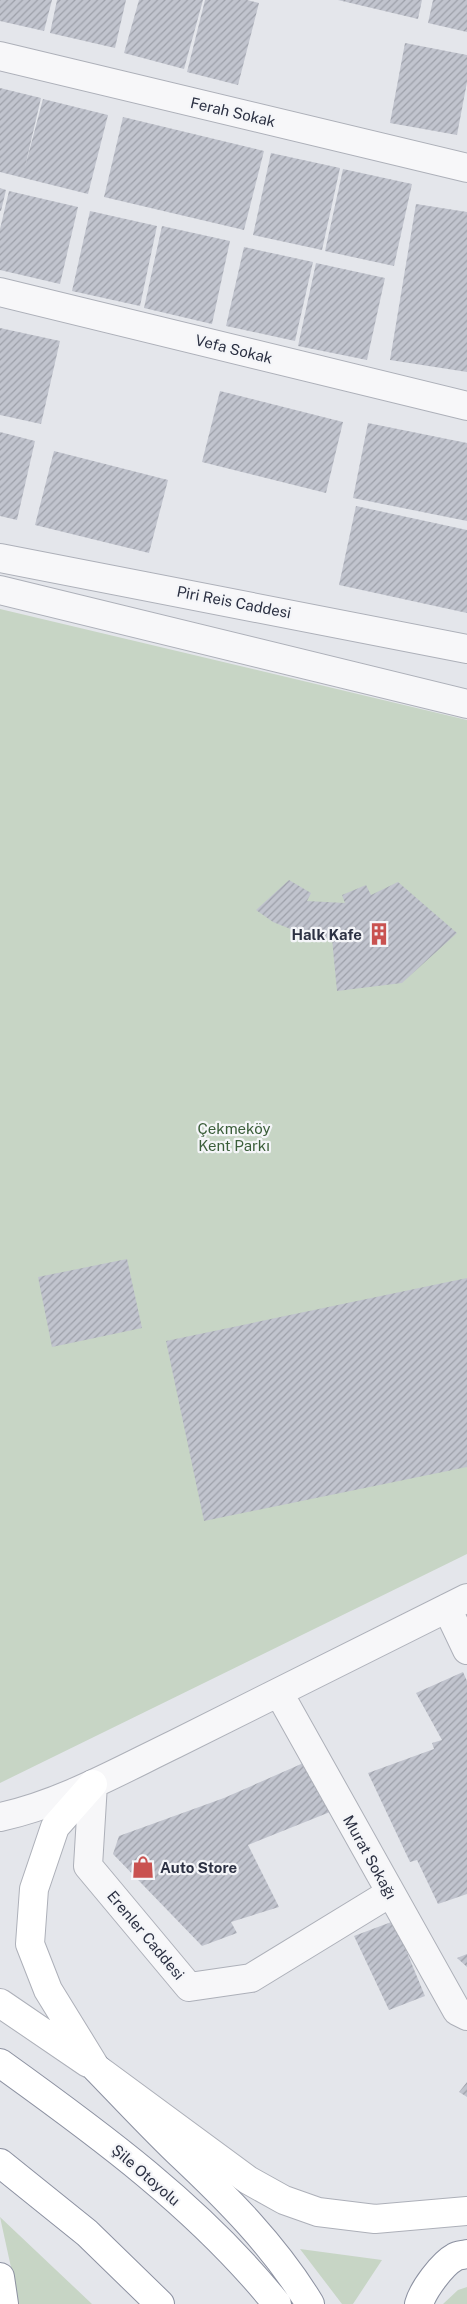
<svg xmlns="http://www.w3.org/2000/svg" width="467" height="2304" viewBox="0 0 467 2304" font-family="'Public Sans',sans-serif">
<defs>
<pattern id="building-hatch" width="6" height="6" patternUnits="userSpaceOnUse" patternTransform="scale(1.25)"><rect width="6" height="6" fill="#c1c4ce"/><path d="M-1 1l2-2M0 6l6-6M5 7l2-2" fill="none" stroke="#9da0a9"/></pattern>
</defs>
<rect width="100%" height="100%" fill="#e4e6eb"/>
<path fill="#c7d5c5" d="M 0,609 L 467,720 L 467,1554 L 0,1783 Z
M 0,2217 L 92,2304 L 19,2304 Z
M 300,2249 L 382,2260 L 353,2304 L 342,2304 Z
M 467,2287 L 467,2304 L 443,2304 L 458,2290 Z"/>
<path fill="url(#building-hatch)" d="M 0,0 L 52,0 L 44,31 L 0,21 Z
M 57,0 L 126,0 L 115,48 L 50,33 Z
M 139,0 L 203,0 L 184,69 L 124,53 Z
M 205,0 L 247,0 L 259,3 L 238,85 L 187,72 Z
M 338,0 L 422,0 L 418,19 Z
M 433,0 L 467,0 L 467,32 L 428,23 Z
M 405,43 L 467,55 L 467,82 L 457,135 L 390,123 Z
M 0,88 L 41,98 L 25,167 L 43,99 L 108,115 L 88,194 L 0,172 Z
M 123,117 L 264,151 L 244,230 L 104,197 Z
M 271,153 L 340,168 L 322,250 L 253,235 Z
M 343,169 L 412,184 L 394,266 L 325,251 Z
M 0,188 L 6,190 L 1,211 L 0,211 Z
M 9,191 L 78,207 L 60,284 L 0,270 L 0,229 Z
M 416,204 L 467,212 L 467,372 L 390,360 Z
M 90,211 L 157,226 L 140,306 L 72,291 Z
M 162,226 L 230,241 L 212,324 L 144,308 Z
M 244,247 L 313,262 L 295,341 L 226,326 Z
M 316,263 L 385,278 L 367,360 L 298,346 Z
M 0,328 L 60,341 L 41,424 L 0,415 Z
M 220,391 L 343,422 L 326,493 L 202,462 Z
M 368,423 L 467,443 L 467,521 L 353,498 Z
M 0,432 L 35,441 L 17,520 L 0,516 Z
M 54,451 L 168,480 L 149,553 L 35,525 Z
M 356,506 L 467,530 L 467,613 L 339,585 Z
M 289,880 L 311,893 L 307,901 L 345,903 L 342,895 L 366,885 L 371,895 L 398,882 L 457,933 L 402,983 L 337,991 L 332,939 L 308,936 L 273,922 L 256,910 Z
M 127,1259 L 142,1328 L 52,1347 L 38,1277 Z
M 467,1278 L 467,1467 L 204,1521 L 166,1341 Z
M 463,1672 L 467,1681 L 467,1894 L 438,1904 L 417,1860 L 410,1862 L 368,1773 L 434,1749 L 432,1743 L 442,1740 L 416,1693 Z
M 308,1761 L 330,1812 L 248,1845 L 279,1907 L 231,1922 L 237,1933 L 202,1946 L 113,1854 L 119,1836 L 224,1798 Z
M 394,1921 L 425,1996 L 389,2010 L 354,1936 Z
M 467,1954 L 467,1967 L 457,1958 Z
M 467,2082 L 467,2097 L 459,2092 Z"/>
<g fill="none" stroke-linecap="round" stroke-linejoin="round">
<defs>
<path id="street" d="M 0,56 L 467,168
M 0,292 L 467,406
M 0,558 L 467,649
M 0,590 L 467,704
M 447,1608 L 467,1650
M 279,1693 L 457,2011 L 467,2016
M 93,1784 L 88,1866 L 189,1987 L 251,1978 L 390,1893
M 0,1817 C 61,1804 119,1771 175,1744 C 273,1696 370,1646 467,1598"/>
<path id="secondary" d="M 93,1784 L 55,1827 L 34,1889 L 30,1944 L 48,1990 L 96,2068 L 248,2180 L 284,2200 L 318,2212 L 375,2219 L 467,2211
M 0,2003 L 88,2063"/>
<path id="highway" d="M 0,2063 C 99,2134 200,2208 277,2304
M 96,2068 C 123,2096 150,2125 178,2152 C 227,2198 275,2246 310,2304
M 0,2163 L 87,2233 L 160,2304
M 0,2277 L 4,2304
M 419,2304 C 423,2290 442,2264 455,2257 C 458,2255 464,2255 467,2254"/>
</defs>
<use href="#street" stroke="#adb0b9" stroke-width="30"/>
<use href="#secondary" stroke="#adb0b9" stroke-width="30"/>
<use href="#highway" stroke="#8c91a1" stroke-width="30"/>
<use href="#street" stroke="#f7f7f9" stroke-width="28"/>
<use href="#secondary" stroke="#fff" stroke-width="28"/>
<use href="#highway" stroke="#fff" stroke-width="28"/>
</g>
<defs>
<symbol id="building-bare" viewBox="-9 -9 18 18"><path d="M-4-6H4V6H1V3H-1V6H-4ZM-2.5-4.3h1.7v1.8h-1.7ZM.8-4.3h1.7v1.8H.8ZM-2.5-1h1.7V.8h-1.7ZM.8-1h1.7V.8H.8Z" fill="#c95250" stroke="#f4f5f8" stroke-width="2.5" paint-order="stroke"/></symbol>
<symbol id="shop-bare" viewBox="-9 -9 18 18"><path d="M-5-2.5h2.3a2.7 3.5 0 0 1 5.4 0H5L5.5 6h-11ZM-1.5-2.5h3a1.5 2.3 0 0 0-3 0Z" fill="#c95250" stroke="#f4f5f8" stroke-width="2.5" paint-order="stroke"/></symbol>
</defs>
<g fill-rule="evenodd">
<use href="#building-bare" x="363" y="918" width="32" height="32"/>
<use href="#shop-bare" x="127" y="1851" width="32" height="32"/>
</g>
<g text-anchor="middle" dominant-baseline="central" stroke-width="4.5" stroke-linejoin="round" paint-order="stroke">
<g font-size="15" fill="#2c3143" stroke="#f4f5f8">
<text transform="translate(233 112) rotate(13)">Ferah Sokak</text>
<text transform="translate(234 349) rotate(14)">Vefa Sokak</text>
<text transform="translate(234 602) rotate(11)">Piri Reis Caddesi</text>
<text transform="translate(370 1857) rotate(61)">Murat Sokağı</text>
<text transform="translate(146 1935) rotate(50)">Erenler Caddesi</text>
<text transform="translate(146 2175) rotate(41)">Şile Otoyolu</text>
</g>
<g font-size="15" font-weight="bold" fill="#2c3143" stroke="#f4f5f8" text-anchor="end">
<text x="362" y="934">Halk Kafe</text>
<text x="160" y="1867" text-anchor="start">Auto Store</text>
</g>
<g font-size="15" fill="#3b5e3a" stroke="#f4f5f8">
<text x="234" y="1128">Çekmeköy<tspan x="234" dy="17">Kent Parkı</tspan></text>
</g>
</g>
</svg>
